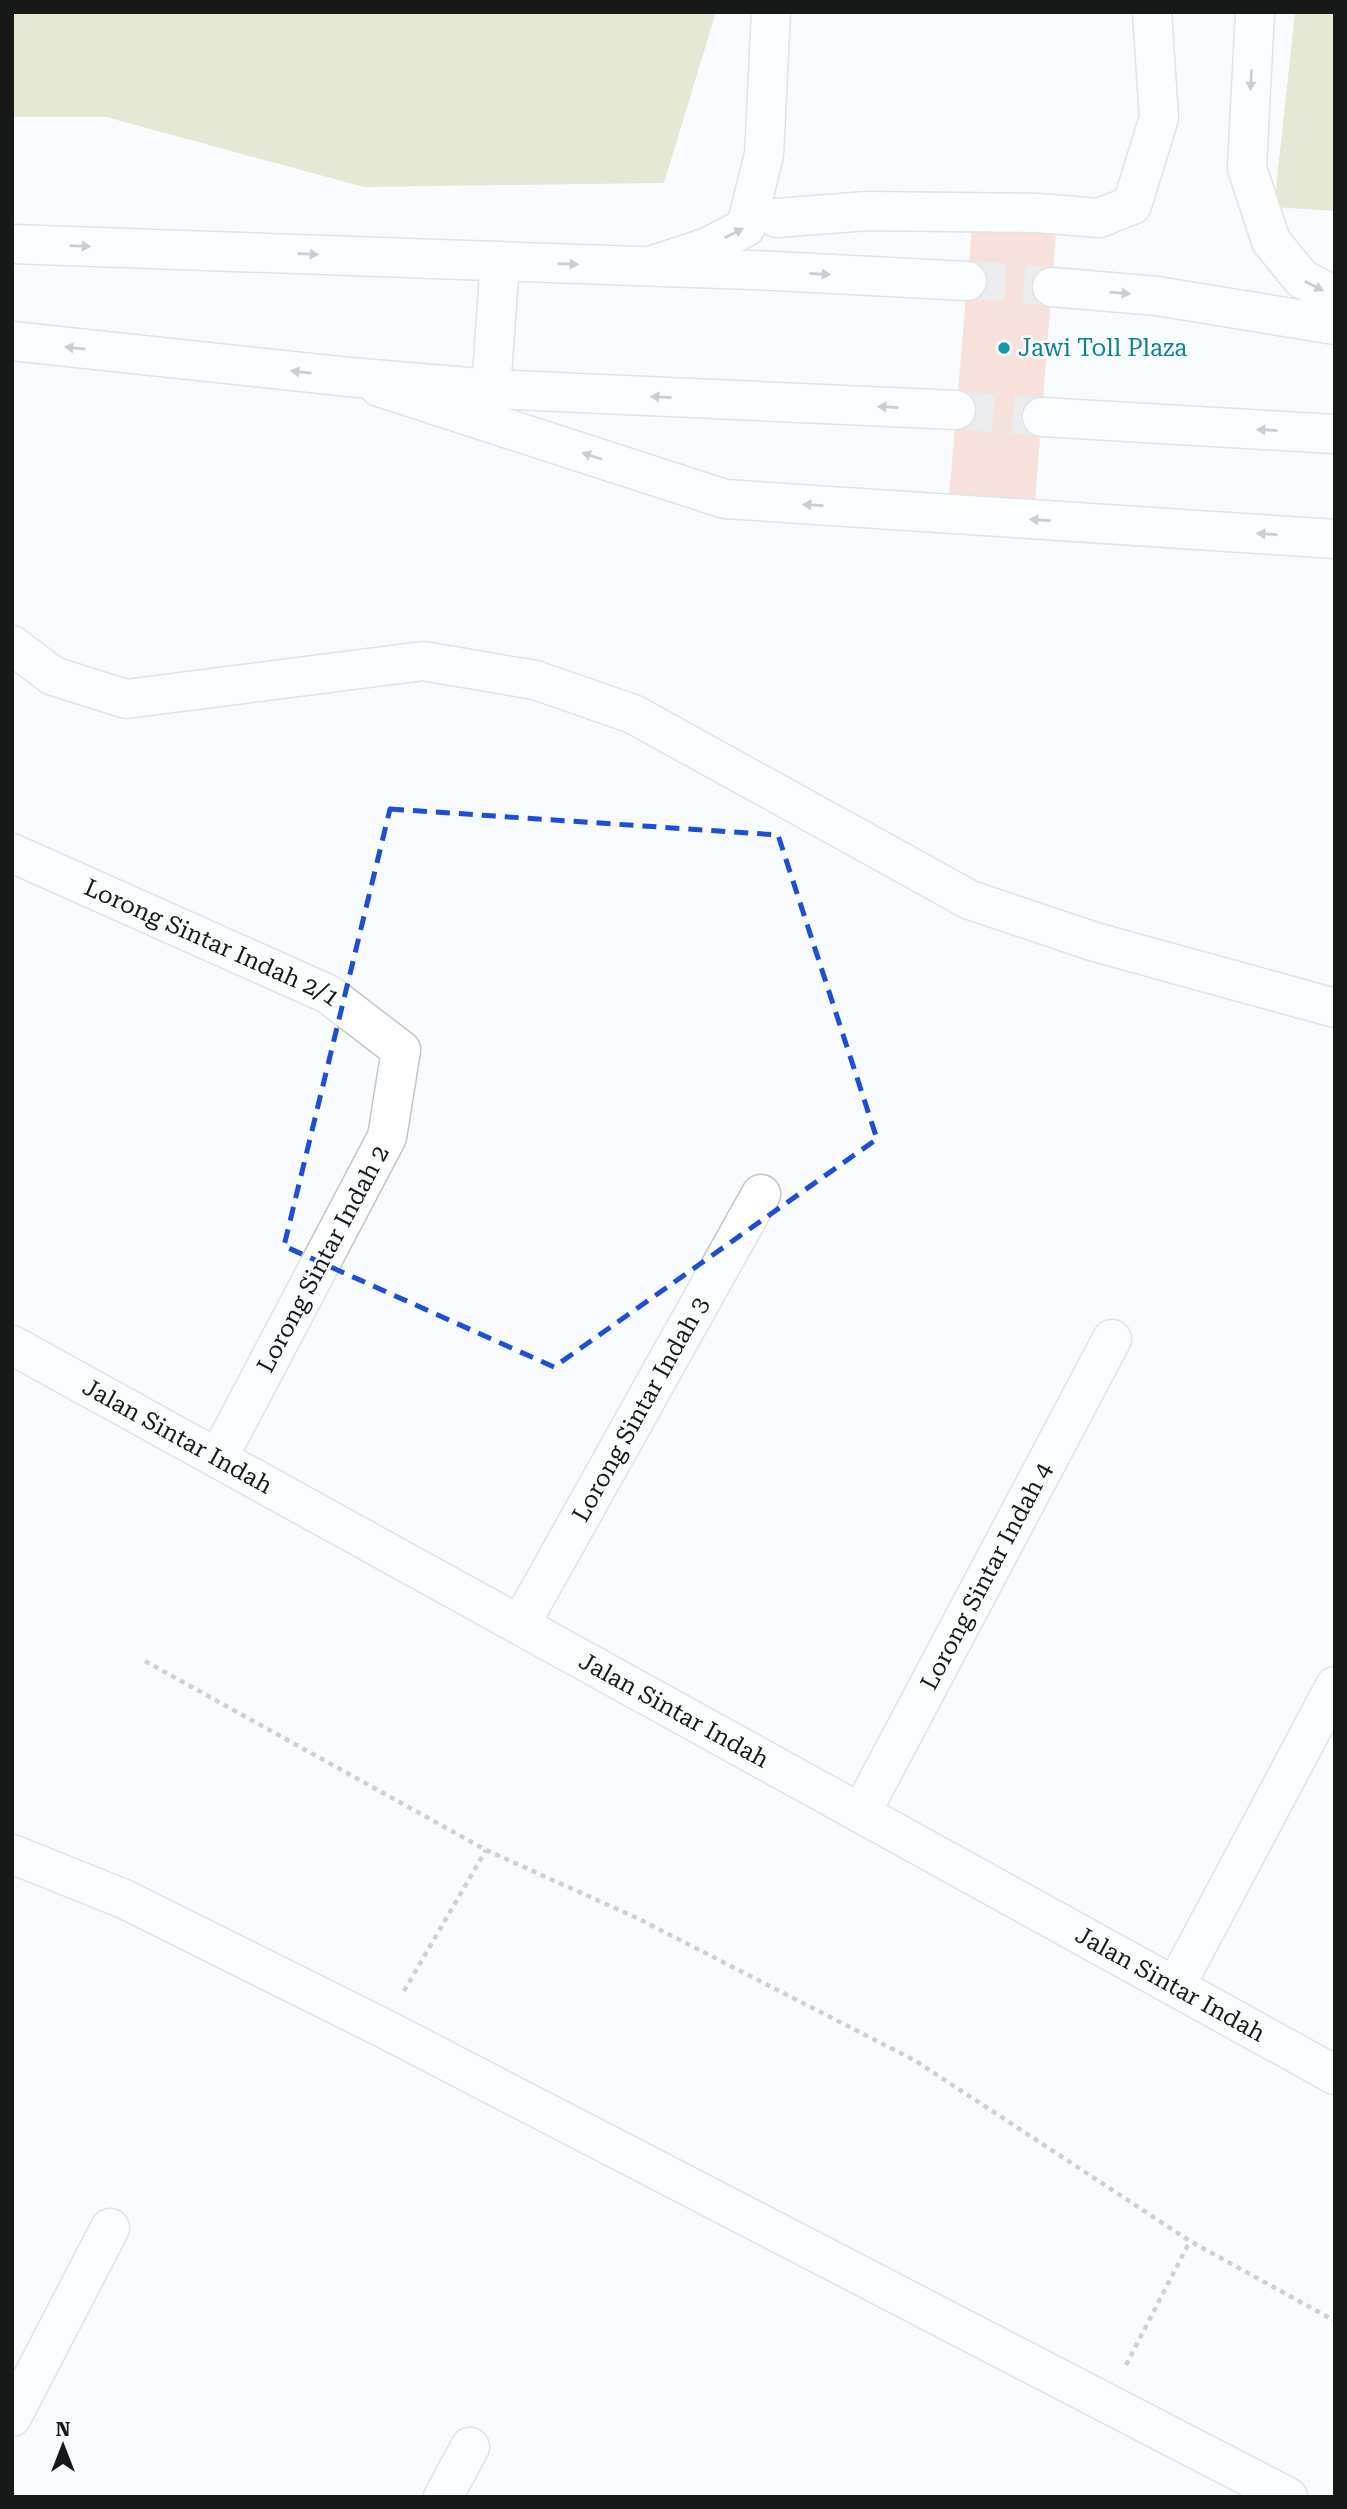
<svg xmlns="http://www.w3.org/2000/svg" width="1347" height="2509" viewBox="0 0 1347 2509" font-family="'Roboto Serif',serif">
<rect width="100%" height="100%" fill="#f9fcfe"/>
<path fill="#ccd0a2" d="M 12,12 L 716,12 L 664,183 L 364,187 L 106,117 L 12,117 Z
M 1295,12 L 1335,12 L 1335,211 L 1274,207 Z"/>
<path fill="#f4c2b4" d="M 972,226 L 1056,233 L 1034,515 L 948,509 Z"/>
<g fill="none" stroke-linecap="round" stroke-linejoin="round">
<path stroke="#d7dadc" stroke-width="38" stroke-dasharray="38 19" stroke-linecap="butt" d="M 967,281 L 1007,282 L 1052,287
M 956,410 L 1042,417"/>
<defs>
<g id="minor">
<path d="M 1255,12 L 1247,168 L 1271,241 L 1302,279 L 1335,296"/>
<path d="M 777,218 L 867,211 L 1039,213 L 1099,218 L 1132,205 L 1159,118 L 1152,12"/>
<path d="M 650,266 L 708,247 L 746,227 L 764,155 L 771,12"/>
<path d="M 379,387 L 725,499 L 1335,539"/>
<path d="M 491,389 L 500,261"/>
<path d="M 12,645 L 53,676 L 126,699 L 423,661 L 535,680 L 633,714 L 970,900 L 1095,942 L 1335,1008"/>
<path id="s1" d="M 12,853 L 328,994 L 401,1050 L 387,1137 L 218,1458"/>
<path id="s2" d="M 12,1345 L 1335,2075"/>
<path id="s3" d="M 520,1625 L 761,1194"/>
<path id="s4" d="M 861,1813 L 1112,1339"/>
<path d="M 12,1854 L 124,1899 L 383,2028 L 1288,2497"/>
<path d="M 1175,1987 L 1335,1686"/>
<path d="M 12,2417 L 110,2228"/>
<path d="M 443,2497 L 470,2447"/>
</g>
<path id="highway" d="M 12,244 L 775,271 L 967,281
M 1052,287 L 1157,296 L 1335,325
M 12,341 L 349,377 L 491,389 L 956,410
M 1042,417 L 1335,434"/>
</defs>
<use href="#minor" stroke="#c3c5c7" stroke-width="41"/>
<use href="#highway" stroke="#c3c5c7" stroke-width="41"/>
<path stroke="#999b9c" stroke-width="4.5" stroke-dasharray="5 5" stroke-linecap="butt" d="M 145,1661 L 486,1850 L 637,1918 L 916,2061 L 1190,2241 L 1335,2321
M 404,1991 L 486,1850
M 1126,2365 L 1190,2241"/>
<use href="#minor" stroke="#fff" stroke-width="38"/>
<use href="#highway" stroke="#fff" stroke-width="38"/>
</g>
<defs><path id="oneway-solid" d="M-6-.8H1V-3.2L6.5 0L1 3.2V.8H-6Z" transform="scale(1.75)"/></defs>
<g fill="#979797">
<use href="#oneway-solid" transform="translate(1251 80) rotate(93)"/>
<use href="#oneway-solid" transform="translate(734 233) rotate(-27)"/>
<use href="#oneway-solid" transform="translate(80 246) rotate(2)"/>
<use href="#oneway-solid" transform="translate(308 254) rotate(2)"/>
<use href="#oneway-solid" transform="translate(568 264) rotate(2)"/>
<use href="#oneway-solid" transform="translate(820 274) rotate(3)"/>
<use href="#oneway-solid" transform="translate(1314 286) rotate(27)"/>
<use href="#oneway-solid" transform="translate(1120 293) rotate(5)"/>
<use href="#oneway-solid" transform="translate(75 348) rotate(-174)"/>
<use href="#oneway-solid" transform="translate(301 372) rotate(-174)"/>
<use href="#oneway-solid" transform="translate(661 397) rotate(-177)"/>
<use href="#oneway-solid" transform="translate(888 407) rotate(-177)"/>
<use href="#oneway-solid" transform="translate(1267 430) rotate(-177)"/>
<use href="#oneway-solid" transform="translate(592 456) rotate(-162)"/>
<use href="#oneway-solid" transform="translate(813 505) rotate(-176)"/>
<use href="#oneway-solid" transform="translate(1040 520) rotate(-176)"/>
<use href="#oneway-solid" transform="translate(1267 534) rotate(-176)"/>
</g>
<path d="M0 0H1347V2509H0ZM 390,809 L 778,835 L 877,1139 L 554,1367 L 284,1246 Z" fill="#f9fcfe" fill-opacity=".55" fill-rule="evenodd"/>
<path fill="none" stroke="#1d4ed8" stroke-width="5" stroke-dasharray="14 9" stroke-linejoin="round" d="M 390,809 L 778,835 L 877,1139 L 554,1367 L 284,1246 Z"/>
<circle fill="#0f9aa8" stroke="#f9fcfe" stroke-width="2.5" cx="1004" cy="348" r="7"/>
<g text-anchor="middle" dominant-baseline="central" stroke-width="5" stroke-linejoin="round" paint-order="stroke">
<g font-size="24" fill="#0d838f" stroke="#f9fcfe" text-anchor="start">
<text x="1018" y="348">Jawi Toll Plaza</text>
</g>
<g font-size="24" fill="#171818" stroke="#f9fcfe">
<text stroke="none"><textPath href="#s1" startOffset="219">Lorong Sintar Indah 2/1</textPath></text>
<text transform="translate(323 1259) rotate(-62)">Lorong Sintar Indah 2</text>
<text stroke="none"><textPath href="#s3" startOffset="247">Lorong Sintar Indah 3</textPath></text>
<text stroke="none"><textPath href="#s2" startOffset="189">Jalan Sintar Indah</textPath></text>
<text stroke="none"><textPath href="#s4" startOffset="268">Lorong Sintar Indah 4</textPath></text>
<text stroke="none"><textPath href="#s2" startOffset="756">Jalan Sintar Indah</textPath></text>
<text stroke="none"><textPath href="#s2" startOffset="1323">Jalan Sintar Indah</textPath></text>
</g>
</g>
<rect width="1347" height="2509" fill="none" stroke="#171818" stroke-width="28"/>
<g transform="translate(63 2446)" stroke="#f9fcfe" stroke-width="5" paint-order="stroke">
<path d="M0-5L12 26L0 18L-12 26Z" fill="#171818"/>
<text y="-10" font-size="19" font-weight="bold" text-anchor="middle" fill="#171818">N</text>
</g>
</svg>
